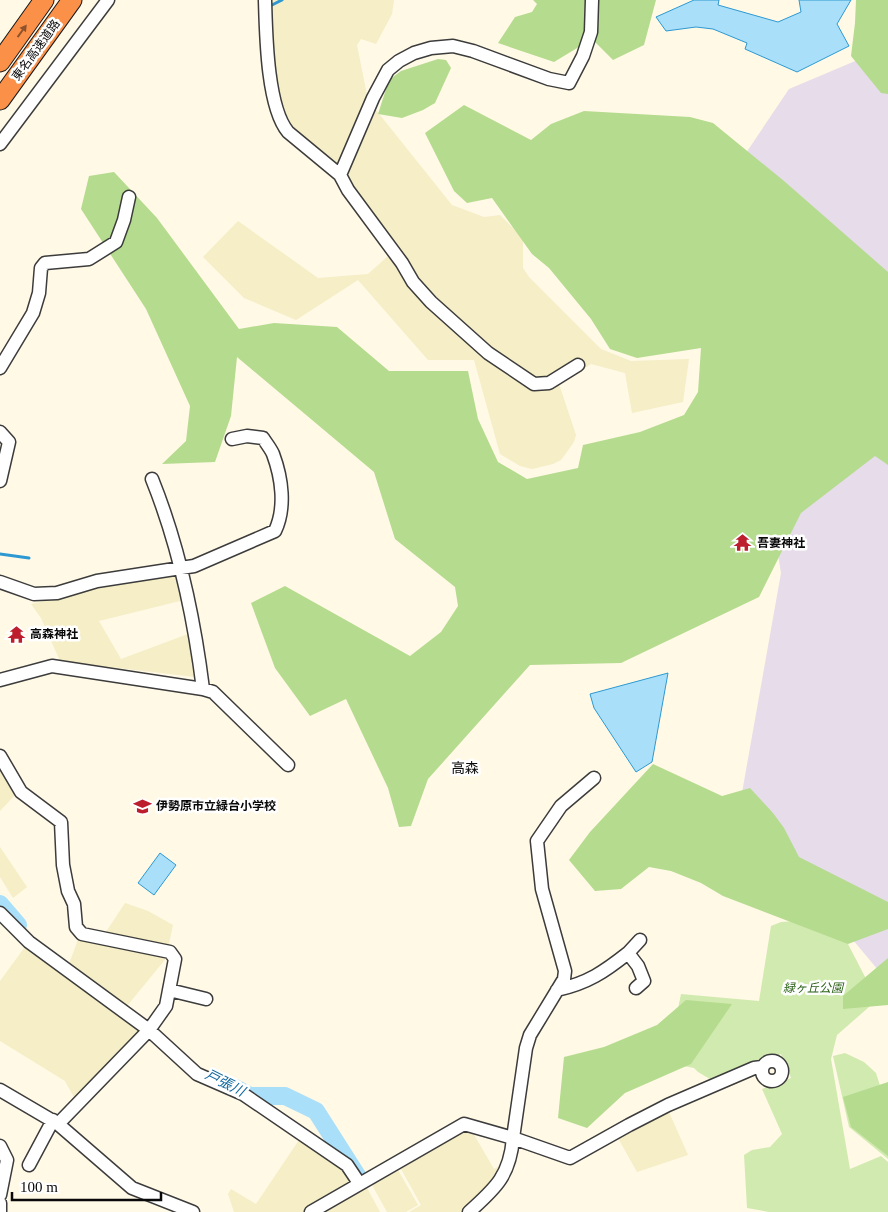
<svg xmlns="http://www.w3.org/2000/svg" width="888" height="1212" viewBox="0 0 888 1212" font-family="'Times New Roman','Noto Sans JP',serif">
<rect width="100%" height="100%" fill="#fff9e6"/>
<path fill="#e7dcea" d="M 886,48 L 888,48 L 888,982 L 740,804 L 781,573 L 719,193 L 789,89 Z"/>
<path fill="#f5eec6" d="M 270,0 L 394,0 L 392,14 L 376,44 L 361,39 L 357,45 L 368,100 L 452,205 L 484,217 L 500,215 L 523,238 L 523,268 L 529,277 L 601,349 L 631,361 L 689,359 L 683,402 L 632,413 L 625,373 L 591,364 L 559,384 L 576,435 L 574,442 L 561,460 L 553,464 L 532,469 L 520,466 L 500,454 L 474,360 L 428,360 L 358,280 L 296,320 L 244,298 L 203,257 L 238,221 L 318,278 L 368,274 L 397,248 L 345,174 L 287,121 L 279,105 Z
M 180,575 L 184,600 L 99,621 L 121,659 L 188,634 L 203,678 L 60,661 L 41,618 L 31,604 L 94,589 Z
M 0,764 L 16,794 L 0,811 Z
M 0,847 L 27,887 L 13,898 L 0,877 Z
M 125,903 L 148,911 L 173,925 L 168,948 L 104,935 Z
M 79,937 L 168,956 L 127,1006 L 69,964 Z
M 27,944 L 145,1031 L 76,1101 L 65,1081 L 0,1041 L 0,981 Z
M 668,1110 L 688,1155 L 637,1172 L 618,1138 Z
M 459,1133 L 473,1133 L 494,1169 L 507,1162 L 502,1173 L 465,1212 L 409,1212 L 421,1205 L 401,1169 Z
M 299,1140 L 345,1170 L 366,1186 L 380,1212 L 234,1212 L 228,1194 L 231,1189 L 256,1204 Z
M 398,1170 L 418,1205 L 406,1212 L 387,1212 L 372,1185 Z"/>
<path fill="#d1eaaf" d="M 826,919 L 848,944 L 877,1000 L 837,1035 L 831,1059 L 850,1169 L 881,1156 L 888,1162 L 888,1212 L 769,1212 L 747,1208 L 744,1155 L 752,1150 L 770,1147 L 782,1134 L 762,1089 L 791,1078 L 781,1054 L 715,1082 L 698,1072 L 694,1068 L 667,1063 L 681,994 L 759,1001 L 771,926 L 781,922 Z
M 845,1053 L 864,1062 L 876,1073 L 882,1092 L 888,1094 L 888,1159 L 849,1127 L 833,1056 Z"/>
<path fill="#b5db8e" d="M 533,0 L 656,0 L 644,45 L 613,60 L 592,39 L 554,62 L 498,43 L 515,17 L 532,12 L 537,4 Z
M 856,0 L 888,0 L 888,94 L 881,93 L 851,56 L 855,23 Z
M 438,59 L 446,60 L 451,68 L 435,103 L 423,110 L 402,118 L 378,114 L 389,80 L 401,71 Z
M 464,105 L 531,140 L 551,124 L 584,111 L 690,117 L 713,123 L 784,181 L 888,272 L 888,465 L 875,456 L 801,513 L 759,597 L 621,663 L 530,665 L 428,779 L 411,826 L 399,827 L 388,788 L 346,699 L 310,716 L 275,668 L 251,603 L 285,586 L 410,656 L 441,632 L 458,606 L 455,587 L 395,539 L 374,472 L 237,357 L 231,416 L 215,462 L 162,464 L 186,441 L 190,406 L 146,309 L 81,209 L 89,176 L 114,172 L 157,218 L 239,329 L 274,323 L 337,327 L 389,371 L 468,371 L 478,419 L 498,462 L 527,479 L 578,468 L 583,445 L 640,432 L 684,415 L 698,392 L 701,348 L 637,358 L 610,349 L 591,319 L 549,268 L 532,254 L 492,198 L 467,203 L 454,191 L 425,133 Z
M 653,764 L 722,796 L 750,788 L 773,813 L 784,828 L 799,857 L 888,902 L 888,929 L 848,944 L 723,896 L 701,883 L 671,871 L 649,867 L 621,889 L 595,891 L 569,860 L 590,832 Z
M 888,958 L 888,1005 L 843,1009 L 843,996 Z
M 686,1000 L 732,1004 L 691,1064 L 625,1093 L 587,1128 L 558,1118 L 564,1057 L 604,1047 L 657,1025 Z
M 888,1082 L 888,1156 L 851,1127 L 843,1097 Z"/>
<path fill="#a9dff8" stroke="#2d99d2" d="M 694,0 L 719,0 L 718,5 L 778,22 L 801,12 L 799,0 L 851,0 L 837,24 L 849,46 L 797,72 L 745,49 L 747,43 L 713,29 L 696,27 L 666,31 L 656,17 Z
M 668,673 L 652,762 L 636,772 L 594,708 L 590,694 Z
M 160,853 L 176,865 L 154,895 L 138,883 Z"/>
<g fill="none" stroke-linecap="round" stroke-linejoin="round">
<path stroke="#2d99d2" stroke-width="3" d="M 270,6 L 282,0
M 0,554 L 29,558"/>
<path stroke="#a9dff8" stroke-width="18" d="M 0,904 L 18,925
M 235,1088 L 250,1096 L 285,1096 L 316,1111 L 358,1177"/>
<defs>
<path id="minor" d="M 265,0 C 266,34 267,107 288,132 L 340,175 L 348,190 L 402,263 L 413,282 L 431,302 L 488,353 L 534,384 L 549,383 L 578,365
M 0,144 L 108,0
M 340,175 L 373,98 L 388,70 L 399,61 L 414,53 L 431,48 L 453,46 L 473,51 L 549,79 L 569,83 L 583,56 L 591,32 L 592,0
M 0,368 L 33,313 L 39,293 L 41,268 L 45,263 L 89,259 L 116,242 L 124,220 L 129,197
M 0,432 L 9,442 L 0,481
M 152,479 C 179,546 194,617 203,689
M 0,582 L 34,594 L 57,593 L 97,581 L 194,566 L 275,531 C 286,508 282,478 273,454 C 271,449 266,443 263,438 L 247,436 L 232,439
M 0,680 L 52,666 L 203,689 L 213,692 L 288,765
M 0,756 L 21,792 L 61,822 L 63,865 L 68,891 L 74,904 L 76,927 L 82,934 L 170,952 L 175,959 L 166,1006 L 149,1030 L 58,1124
M 594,778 L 561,806 L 537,841 L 542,889 L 565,971 L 564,979 L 530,1035 L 526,1048 L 513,1138 L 570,1158 L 629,1125 L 668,1105 L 754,1068 L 762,1067
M 0,913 L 29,942 L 149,1030 L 197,1074 L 243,1094 L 347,1165 L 359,1183
M 628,953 L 640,940
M 169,990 L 206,999
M 557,990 C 588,983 604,972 628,953 L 638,966 L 644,981 L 636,988
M762 1071a10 10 0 1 1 20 0a10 10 0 1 1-20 0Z
M 0,1090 L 58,1124 L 132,1188 L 193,1212
M 0,1146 L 7,1160 L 0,1195
M 29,1165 L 53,1120
M 0,1203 L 0,1212
M 311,1212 L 464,1124 L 513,1138 C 510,1175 496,1188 469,1212"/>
<path id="highway" d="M 0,62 L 44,0
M 0,100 L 72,0"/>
</defs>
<use href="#minor" stroke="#3c3c3c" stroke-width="15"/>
<use href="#highway" stroke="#1a1a1a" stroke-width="21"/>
<use href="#minor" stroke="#fff" stroke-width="12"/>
<use href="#highway" stroke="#fb9048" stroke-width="19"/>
</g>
<defs><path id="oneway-solid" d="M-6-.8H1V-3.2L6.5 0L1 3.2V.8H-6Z" transform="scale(1.25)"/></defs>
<use fill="#8e532c" href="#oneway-solid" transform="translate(22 31) rotate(-54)"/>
<defs>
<symbol id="temple-bare" viewBox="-9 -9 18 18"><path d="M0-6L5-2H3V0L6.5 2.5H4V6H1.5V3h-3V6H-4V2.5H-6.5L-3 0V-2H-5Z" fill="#bd1e2e" stroke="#fff" stroke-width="2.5" paint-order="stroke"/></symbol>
<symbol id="school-bare" viewBox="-9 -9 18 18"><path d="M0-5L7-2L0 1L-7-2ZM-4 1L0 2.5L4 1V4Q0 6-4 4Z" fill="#bd1e2e" stroke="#fff" stroke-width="2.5" paint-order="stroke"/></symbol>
</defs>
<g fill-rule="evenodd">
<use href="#temple-bare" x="730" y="530" width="25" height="25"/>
<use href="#temple-bare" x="4" y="622" width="25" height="25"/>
<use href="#school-bare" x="130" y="794" width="25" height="25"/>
</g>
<g text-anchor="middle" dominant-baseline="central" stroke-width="5" stroke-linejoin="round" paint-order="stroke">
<g font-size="12" fill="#090909" stroke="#fff">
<text transform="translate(36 50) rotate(-54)">東名高速道路</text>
</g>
<g font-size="12" font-weight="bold" fill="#090909" stroke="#fff" text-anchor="start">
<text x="757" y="543">吾妻神社</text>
<text x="30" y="634">高森神社</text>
<text x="156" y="806">伊勢原市立緑台小学校</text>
</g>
<g font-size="12" font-style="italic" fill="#2c6219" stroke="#fff">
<text x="813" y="988">緑ヶ丘公園</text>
</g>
<g font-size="14" fill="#090909" stroke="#fff">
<text x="465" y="768">高森</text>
</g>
<g font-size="14" font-style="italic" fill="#10689e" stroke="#fff">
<text transform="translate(225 1083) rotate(27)">戸張川</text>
</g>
</g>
<path d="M12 1192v8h149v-8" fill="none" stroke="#090909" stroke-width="2.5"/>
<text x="20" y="1192" font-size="15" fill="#090909" stroke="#ffffff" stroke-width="4" paint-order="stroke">100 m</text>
</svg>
